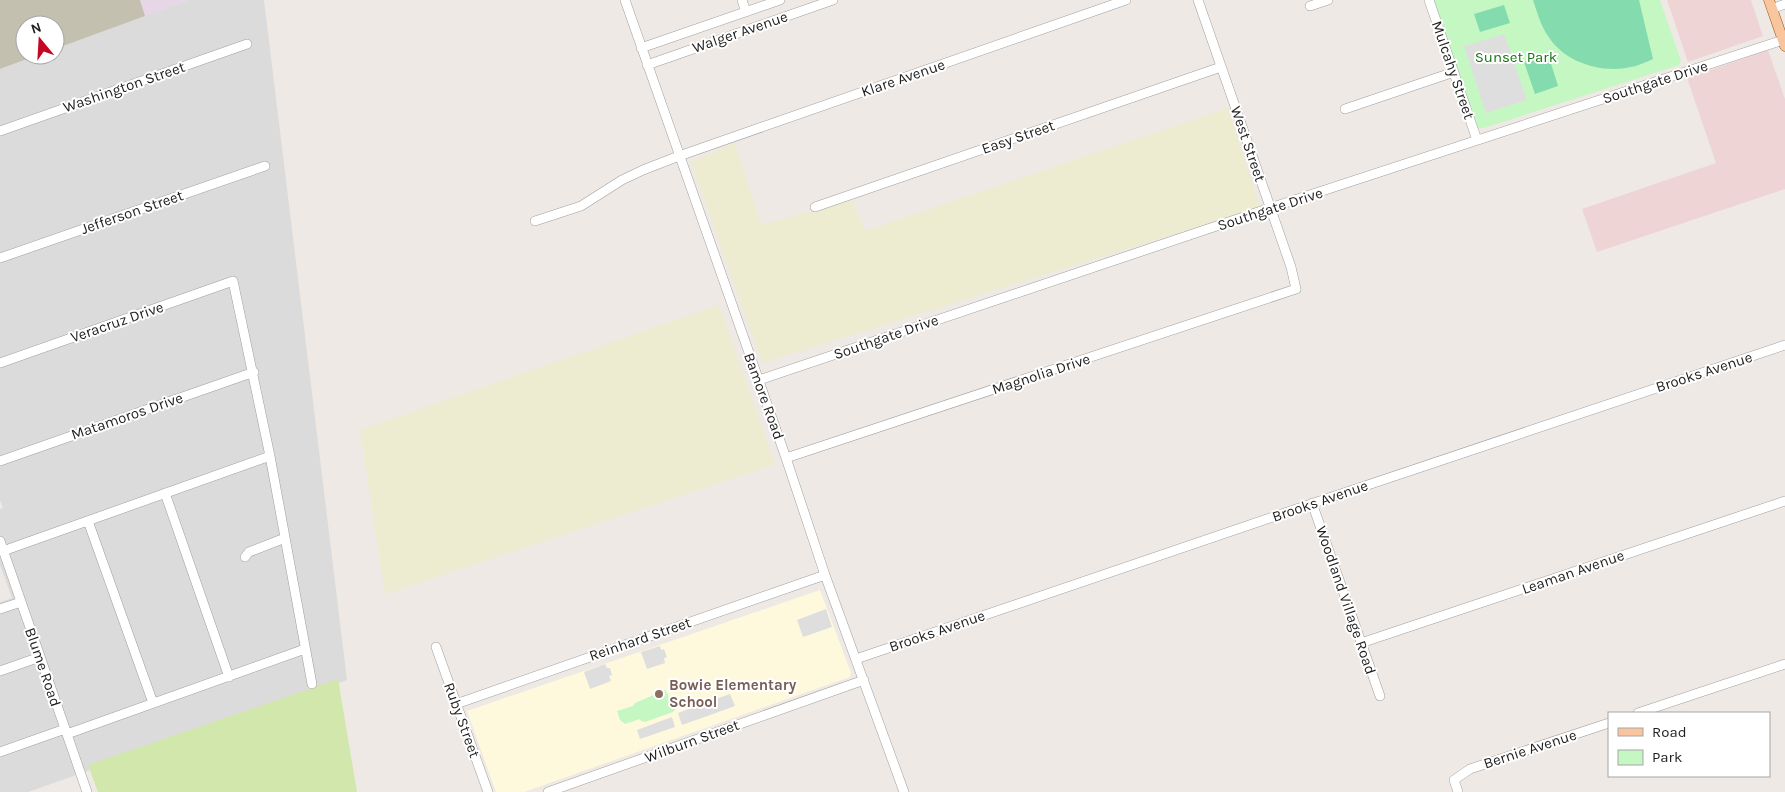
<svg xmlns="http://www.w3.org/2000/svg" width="1785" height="792" viewBox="0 0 1785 792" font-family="Karla,sans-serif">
<rect width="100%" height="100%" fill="#eee9e4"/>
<path fill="#dcdbdb" d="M 188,0 L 264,0 L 347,680 L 28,792 L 0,792 L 0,602 L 12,598 L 0,565 L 0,509 L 3,508 L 0,500 L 0,69 L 38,55 L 55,55 L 55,49 Z"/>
<path fill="#efd4d6" d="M 1667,0 L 1751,0 L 1763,36 L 1688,62 Z
M 1768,50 L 1785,99 L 1785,189 L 1597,252 L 1582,209 L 1716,163 L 1687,78 Z"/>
<path fill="#e7d6e6" d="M 140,0 L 188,0 L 145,16 Z"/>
<path fill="#fef9dd" d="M 820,590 L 851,673 L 850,677 L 524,792 L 496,792 L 467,711 Z"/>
<path fill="#c3c0b0" d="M 0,0 L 140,0 L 145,16 L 55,49 L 55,25 L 25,25 L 25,55 L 38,55 L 0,69 Z"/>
<path fill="#edebd0" d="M 1228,108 L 1260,207 L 762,363 L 691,162 L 735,143 L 761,225 L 852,200 L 865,231 Z
M 719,305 L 775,464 L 385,594 L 360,430 Z"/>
<path fill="#d1e7ab" d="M 338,679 L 357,792 L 98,792 L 88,765 Z"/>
<path fill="#c5f7c2" d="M 1434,0 L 1660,0 L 1681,61 L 1679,65 L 1484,128 L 1478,128 Z
M 665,690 L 666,691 L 675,710 L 673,712 L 645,722 L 641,721 L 640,719 L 625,724 L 620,720 L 617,711 L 633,706 L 635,703 Z"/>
<path fill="#84dbad" d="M 1533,0 L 1639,0 L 1653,59 C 1646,62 1638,66 1631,67 C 1601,74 1564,62 1548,36 C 1541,26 1537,12 1533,0 Z
M 1504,5 L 1510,23 L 1480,32 L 1474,14 Z
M 1548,54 L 1558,86 L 1535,94 L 1524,62 Z"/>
<path fill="#dedede" d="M 1504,34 L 1527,100 L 1486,113 L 1464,46 Z
M 826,609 L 832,627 L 803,637 L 797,620 Z
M 660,646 L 661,650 L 664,649 L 667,657 L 664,658 L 665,663 L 647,669 L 641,652 Z
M 605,664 L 607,668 L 610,668 L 612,675 L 609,676 L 611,681 L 590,689 L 584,672 Z
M 730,694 L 735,706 L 682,725 L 678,713 Z
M 672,717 L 675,727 L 640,739 L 637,730 Z"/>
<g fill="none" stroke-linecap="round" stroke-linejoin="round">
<defs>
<path id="minor" d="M 625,0 L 786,458 L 825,575 L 904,792
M 742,0 L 746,12
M 1429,0 L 1477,140
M 1310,6 L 1328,0
M 1772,9 L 1785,4
M 641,48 L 780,0
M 647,65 L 833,0
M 1345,109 L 1454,72
M 0,131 L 247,44
M 815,207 L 1221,67
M 535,221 L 581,206 L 622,180 L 643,170 L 679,156 L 1126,0
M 0,258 L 265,166
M 0,363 L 233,281 L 270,456 L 312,684
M 759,380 L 1270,208 L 1783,40
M 786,458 L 1296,289 L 1291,267 L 1198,0
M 0,461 L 254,372
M 165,493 L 229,677
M 1312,503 L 1380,696
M 88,521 L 153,703
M 0,541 L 87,792
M 3,551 L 270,456
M 245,557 L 249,552 L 285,538
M 0,609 L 21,602
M 1361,643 L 1785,501
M 436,647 L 488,792
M 856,659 L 1317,502 L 1785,345
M 0,671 L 40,657
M 456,704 L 825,575
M 1638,713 L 1785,664
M 67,734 L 305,649
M 0,752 L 65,729
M 548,792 L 864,680
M 1458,792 L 1454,780 L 1470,769 L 1609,723"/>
<path id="major" d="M 1769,0 L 1785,46"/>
</defs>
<use href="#minor" stroke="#9f9f9f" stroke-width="10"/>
<use href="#major" stroke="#925005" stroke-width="11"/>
<use href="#minor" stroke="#fff" stroke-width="9"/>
<use href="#major" stroke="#f8c59f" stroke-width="10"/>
</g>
<circle fill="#8d6e63" stroke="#fff" stroke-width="2" cx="659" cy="694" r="5"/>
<g text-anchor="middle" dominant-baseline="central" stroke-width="4" stroke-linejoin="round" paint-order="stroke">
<g font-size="15" fill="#1e1e1e" stroke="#fff">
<text transform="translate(740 32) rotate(-19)">Walger Avenue</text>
<text transform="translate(1453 70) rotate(71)">Mulcahy Street</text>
<text transform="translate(903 78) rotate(-19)">Klare Avenue</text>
<text transform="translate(1655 82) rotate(-18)">Southgate Drive</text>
<text transform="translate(124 87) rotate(-19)">Washington Street</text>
<text transform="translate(1018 137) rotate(-19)">Easy Street</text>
<text transform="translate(1248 144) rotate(71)">West Street</text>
<text transform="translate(1270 209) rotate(-18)">Southgate Drive</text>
<text transform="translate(132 212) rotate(-19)">Jefferson Street</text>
<text transform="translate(117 322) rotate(-19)">Veracruz Drive</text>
<text transform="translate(886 337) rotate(-19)">Southgate Drive</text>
<text transform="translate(1704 372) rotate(-18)">Brooks Avenue</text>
<text transform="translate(1041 374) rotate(-18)">Magnolia Drive</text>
<text transform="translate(764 396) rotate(70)">Bamore Road</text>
<text transform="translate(127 416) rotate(-19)">Matamoros Drive</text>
<text transform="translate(1320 501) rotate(-19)">Brooks Avenue</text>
<text transform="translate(1573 572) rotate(-19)">Leaman Avenue</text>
<text transform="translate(1346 600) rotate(71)">Woodland Village Road</text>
<text transform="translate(937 631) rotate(-19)">Brooks Avenue</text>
<text transform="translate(640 639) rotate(-19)">Reinhard Street</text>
<text transform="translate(43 667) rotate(71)">Blume Road</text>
<text transform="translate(462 720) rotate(70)">Ruby Street</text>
<text transform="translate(692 741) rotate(-20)">Wilburn Street</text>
<text transform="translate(1530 749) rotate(-18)">Bernie Avenue</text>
</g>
<g font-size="15" fill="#15780f" stroke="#fff">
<text x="1516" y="57">Sunset Park</text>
</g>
<g font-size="15" font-weight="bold" fill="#785e54" stroke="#fff" text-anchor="start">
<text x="669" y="685">Bowie Elementary<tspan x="669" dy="17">School</tspan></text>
</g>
</g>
<rect x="1608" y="712" width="162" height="65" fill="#ffffff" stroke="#a5a5a5"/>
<rect x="1618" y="728" width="25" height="8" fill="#f8c59f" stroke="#a5a5a5"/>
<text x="1652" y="737" font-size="15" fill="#1e1e1e">Road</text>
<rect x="1618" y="750" width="25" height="15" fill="#c5f7c2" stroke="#a5a5a5"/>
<text x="1652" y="762" font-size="15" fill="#1e1e1e">Park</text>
<g transform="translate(40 40) rotate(342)"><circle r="24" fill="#ffffff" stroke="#a5a5a5"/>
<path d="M0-4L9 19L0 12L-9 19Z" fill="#c40722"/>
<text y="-8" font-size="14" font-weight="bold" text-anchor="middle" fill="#1e1e1e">N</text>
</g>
</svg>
